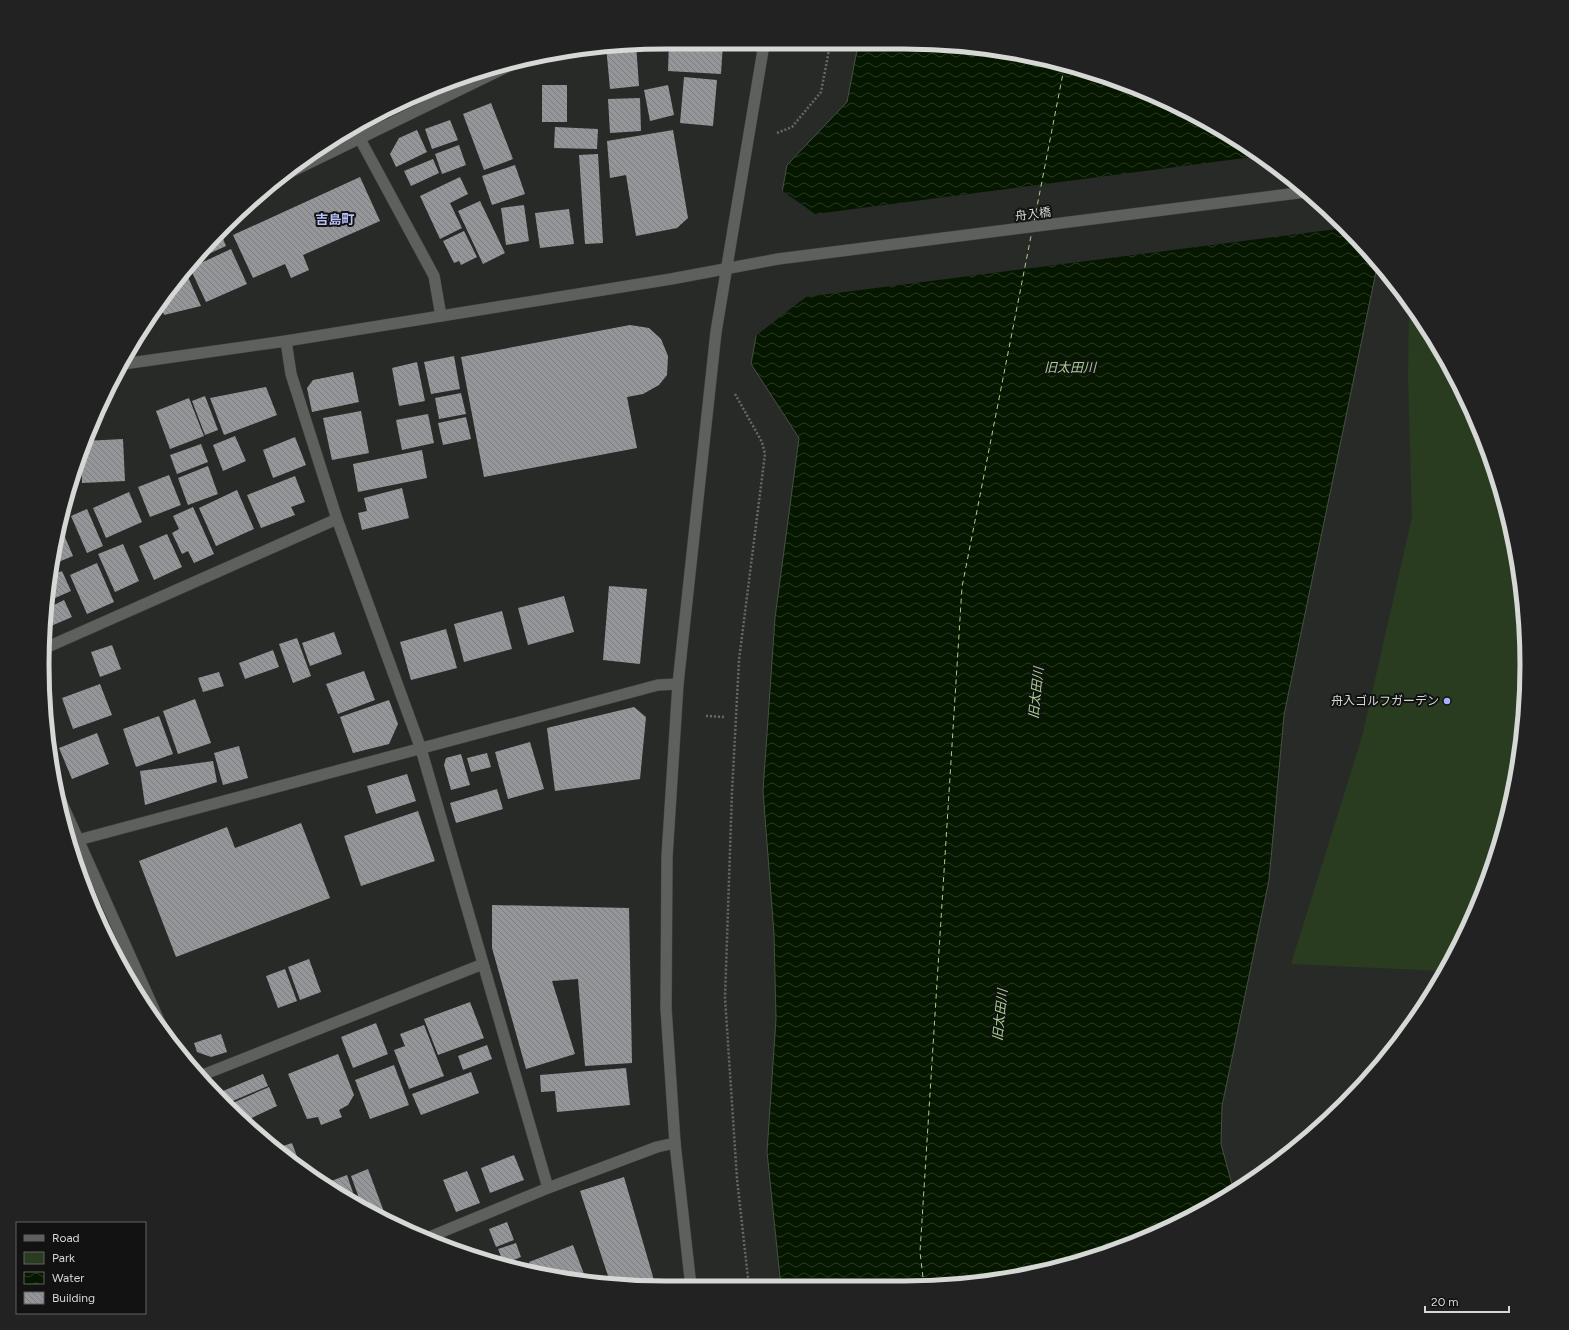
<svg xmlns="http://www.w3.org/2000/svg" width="1569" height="1330" viewBox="0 0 1569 1330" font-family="Figtree,'Noto Sans JP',sans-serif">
<defs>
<pattern id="water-waves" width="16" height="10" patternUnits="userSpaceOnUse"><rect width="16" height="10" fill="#061700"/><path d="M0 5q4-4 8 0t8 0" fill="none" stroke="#2a3824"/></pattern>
<pattern id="building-back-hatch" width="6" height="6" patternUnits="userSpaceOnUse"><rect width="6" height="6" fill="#95969a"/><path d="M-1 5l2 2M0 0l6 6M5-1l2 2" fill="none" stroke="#7c7c7f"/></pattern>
</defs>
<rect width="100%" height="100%" fill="#282a27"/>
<path fill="#2a3c20" d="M 1409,306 L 1443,353 L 1480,427 L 1515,544 L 1527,665 L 1515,787 L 1479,904 L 1443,971 L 1291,964 L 1362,737 L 1412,517 L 1408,376 Z"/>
<path fill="url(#water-waves)" stroke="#445140" d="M 858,45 L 985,47 L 1065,63 L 1179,106 L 1283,171 L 1372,254 L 1378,262 L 1284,715 L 1269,880 L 1222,1106 L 1221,1144 L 1234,1192 L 1142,1241 L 1025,1276 L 904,1288 L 781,1287 L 767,1152 L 776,1019 L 774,934 L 763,791 L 775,618 L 799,438 L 751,364 L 787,165 L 847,102 Z"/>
<path fill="#282a27" d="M 1260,156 L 1283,171 L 1345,228 L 806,297 L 753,338 L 780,189 L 815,214 Z"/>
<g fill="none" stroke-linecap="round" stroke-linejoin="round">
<path stroke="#a5d090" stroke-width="1" stroke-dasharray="5 4" stroke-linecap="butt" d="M 1034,222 L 1065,63
M 924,1286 L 920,1252 L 962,587 L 1032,231"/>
</g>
<path fill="url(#building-back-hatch)" d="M 669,42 L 723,43 L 721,74 L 668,71 Z
M 636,44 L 639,86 L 610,89 L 606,46 Z
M 684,77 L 717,80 L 713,126 L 680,123 Z
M 542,85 L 567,85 L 567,122 L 542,122 Z
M 668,85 L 674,115 L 650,121 L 644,90 Z
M 640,98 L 641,131 L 610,133 L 608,99 Z
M 491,103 L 513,159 L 484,170 L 463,114 Z
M 450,120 L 458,140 L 432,149 L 425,129 Z
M 555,127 L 598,129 L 597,149 L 554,148 Z
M 417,130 L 427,152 L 396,167 L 390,154 L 399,138 Z
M 673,130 L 688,218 L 677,228 L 636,236 L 626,175 L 610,178 L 607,141 Z
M 459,145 L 466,165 L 442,174 L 435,154 Z
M 598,154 L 603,243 L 585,244 L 579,155 Z
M 433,159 L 439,173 L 411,186 L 404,171 Z
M 515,165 L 525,194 L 492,205 L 482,176 Z
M 360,177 L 380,221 L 303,255 L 309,270 L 291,278 L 285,264 L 253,278 L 233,235 Z
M 460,177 L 468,194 L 450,203 L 462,228 L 440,239 L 420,196 Z
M 480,201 L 505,253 L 483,264 L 458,211 Z
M 524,205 L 529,241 L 506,245 L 501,208 Z
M 569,209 L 574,244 L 540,248 L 535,213 Z
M 220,231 L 226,246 L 191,262 L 197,254 Z
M 464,231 L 477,257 L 461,265 L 459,261 L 454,263 L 443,241 Z
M 231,249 L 247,284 L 206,302 L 190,268 Z
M 187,275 L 201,306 L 164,315 L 159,303 L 177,280 Z
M 630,325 L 649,328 L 661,339 L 668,356 L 667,375 L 659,385 L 643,394 L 627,397 L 637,448 L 484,477 L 461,357 Z
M 454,356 L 460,389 L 431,394 L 424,362 Z
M 417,362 L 425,401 L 399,406 L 392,368 Z
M 353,372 L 359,402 L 312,412 L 307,388 L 313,380 Z
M 266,387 L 277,415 L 224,435 L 210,398 Z
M 461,393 L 466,414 L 439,419 L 435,398 Z
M 205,396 L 218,430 L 205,435 L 192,401 Z
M 189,398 L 204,436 L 170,449 L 156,411 Z
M 361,411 L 369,453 L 332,460 L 323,418 Z
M 428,414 L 434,443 L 402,450 L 396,420 Z
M 466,417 L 471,439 L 443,445 L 438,423 Z
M 235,436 L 246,461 L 223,471 L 213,445 Z
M 295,437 L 306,465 L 273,478 L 263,450 Z
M 123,439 L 125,481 L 82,483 L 81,452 L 85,441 Z
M 201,444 L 208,462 L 177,474 L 170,455 Z
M 422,450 L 427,478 L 358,492 L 353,464 Z
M 208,466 L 218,494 L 188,505 L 178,478 Z
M 75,469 L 77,485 L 69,488 Z
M 169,475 L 181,505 L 150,517 L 138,487 Z
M 295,476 L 305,502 L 291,507 L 295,515 L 261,528 L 247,495 Z
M 402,488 L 409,518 L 362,530 L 358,513 L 367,511 L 364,498 Z
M 237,490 L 254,529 L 216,546 L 199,508 Z
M 129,492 L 142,522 L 106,538 L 93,508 Z
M 193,507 L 214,554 L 194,563 L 188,551 L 182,554 L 172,533 L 179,529 L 173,516 Z
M 87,509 L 103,546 L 87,553 L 71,516 Z
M 59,523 L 73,556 L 51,565 Z
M 167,534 L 182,567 L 154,580 L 139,546 Z
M 123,544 L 139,581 L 115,592 L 98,554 Z
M 97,563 L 114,602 L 87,614 L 70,575 Z
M 62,571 L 71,591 L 46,602 L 49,576 Z
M 609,586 L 647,589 L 640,664 L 603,660 Z
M 564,596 L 574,632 L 528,645 L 518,608 Z
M 64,600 L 72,617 L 44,629 L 46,609 Z
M 502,611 L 512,649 L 464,662 L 454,624 Z
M 446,629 L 457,668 L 411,680 L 400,642 Z
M 334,632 L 342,654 L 310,666 L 302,643 Z
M 297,638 L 311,676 L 293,683 L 279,644 Z
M 112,645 L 121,669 L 100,677 L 91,652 Z
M 273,650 L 279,667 L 245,679 L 239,663 Z
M 364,671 L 375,700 L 338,714 L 326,684 Z
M 219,672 L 224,686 L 203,692 L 198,678 Z
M 100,684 L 112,715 L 73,729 L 62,698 Z
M 195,699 L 211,743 L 178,754 L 163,711 Z
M 389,700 L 398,724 L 389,744 L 353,753 L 340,717 Z
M 634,707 L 646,717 L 640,779 L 555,791 L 547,728 Z
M 159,716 L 173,754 L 136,767 L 123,729 Z
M 97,733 L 109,764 L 72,779 L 59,748 Z
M 530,742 L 544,789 L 508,799 L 495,752 Z
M 239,746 L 248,778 L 223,785 L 214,753 Z
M 487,753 L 491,767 L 471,772 L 467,758 Z
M 461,754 L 470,785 L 451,790 L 444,765 L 446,758 Z
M 213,761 L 217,782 L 145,805 L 140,771 Z
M 407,774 L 416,801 L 376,814 L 367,786 Z
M 497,789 L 503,809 L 456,823 L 450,803 Z
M 418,811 L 435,861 L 361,886 L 344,836 Z
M 301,823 L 330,898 L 176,957 L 139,861 L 227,827 L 235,848 Z
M 492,905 L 629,908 L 632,1063 L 585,1066 L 578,979 L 552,981 L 575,1054 L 526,1069 L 492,948 Z
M 309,959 L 321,992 L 300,1000 L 288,967 Z
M 285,969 L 297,1001 L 278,1008 L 266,976 Z
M 470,1002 L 484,1038 L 438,1055 L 424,1019 Z
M 376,1023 L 388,1054 L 353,1068 L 341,1037 Z
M 424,1025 L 444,1076 L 409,1089 L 394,1050 L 405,1046 L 400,1034 Z
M 221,1034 L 227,1052 L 211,1057 L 197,1052 L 194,1043 Z
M 487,1045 L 492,1059 L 463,1070 L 458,1056 Z
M 338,1054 L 354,1095 L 348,1105 L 339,1110 L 342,1117 L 321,1125 L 318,1117 L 307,1119 L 288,1074 Z
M 394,1065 L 409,1105 L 370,1119 L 355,1080 Z
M 626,1068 L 630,1105 L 557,1112 L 555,1091 L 541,1092 L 540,1075 Z
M 471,1072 L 479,1093 L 421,1115 L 412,1094 Z
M 263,1074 L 268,1086 L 228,1103 L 223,1091 Z
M 269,1087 L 277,1106 L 243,1122 L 231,1111 L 228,1105 Z
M 292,1143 L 302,1170 L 274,1149 Z
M 514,1155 L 524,1180 L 490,1193 L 481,1168 Z
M 368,1169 L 387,1220 L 363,1209 L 351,1176 Z
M 314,1170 L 318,1181 L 307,1173 Z
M 467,1171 L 480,1203 L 456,1212 L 443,1180 Z
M 347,1175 L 358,1207 L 327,1187 L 326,1183 Z
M 624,1177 L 656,1287 L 611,1285 L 580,1191 Z
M 507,1222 L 514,1240 L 496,1247 L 489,1229 Z
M 516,1243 L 521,1257 L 504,1264 L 498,1249 Z
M 573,1245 L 584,1274 L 570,1280 L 533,1273 L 529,1262 Z"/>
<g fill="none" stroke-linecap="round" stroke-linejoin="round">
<defs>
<path id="minor" d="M 360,139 L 434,276 L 441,316
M 278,178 L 521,60
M 286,341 L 291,374 L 337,519 L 421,749 L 548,1188
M 43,649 L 337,519
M 56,790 L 165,1034
M 78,840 L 658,685 L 678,684
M 200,1076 L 483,964
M 427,1238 L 548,1188 L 657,1147 L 675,1143"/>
<path id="tertiary" d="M 123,364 L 286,341 L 671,279 L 778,259 L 1306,192
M 691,1287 L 675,1143 L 666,1008 L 667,857 L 678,684 L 716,332 L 764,44"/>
</defs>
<use href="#minor" stroke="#444643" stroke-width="12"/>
<use href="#tertiary" stroke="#444643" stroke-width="12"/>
<path stroke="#676966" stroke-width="2.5" stroke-dasharray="2 2" stroke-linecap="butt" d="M 777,133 L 792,127 L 821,92 L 830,45
M 735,394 L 762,442 L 765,454 L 739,660 L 732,792 L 725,998 L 737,1179 L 749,1287
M 706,716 L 725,717"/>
<use href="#minor" stroke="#5e605d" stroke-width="11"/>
<use href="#tertiary" stroke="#5e605d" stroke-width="11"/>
</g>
<circle fill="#a7b1fc" stroke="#111211" stroke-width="1.5" cx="1447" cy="701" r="4"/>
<g text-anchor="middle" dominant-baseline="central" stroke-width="4" stroke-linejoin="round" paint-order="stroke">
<g font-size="12" fill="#d6d8d6" stroke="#111211">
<text transform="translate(1033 214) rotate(-7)">舟入橋</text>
</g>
<g font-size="12" fill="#d6d8d6" stroke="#111211" text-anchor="end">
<text x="1439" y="701">舟入ゴルフガーデン</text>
</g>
<g font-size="13" font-weight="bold" fill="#b7c0f9" stroke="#111211">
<text x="335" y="219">吉島町</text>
</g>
<g font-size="13" font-style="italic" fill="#a5d090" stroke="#111211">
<text x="1070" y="367">旧太田川</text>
<text transform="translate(1036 693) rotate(-84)">旧太田川</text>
<text transform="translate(1000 1015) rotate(-84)">旧太田川</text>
</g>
</g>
<path d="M0 0H1569V1330H0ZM665 49H904A616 616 0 0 1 1520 665V665A616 616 0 0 1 904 1281H665A616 616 0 0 1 49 665V665A616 616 0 0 1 665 49Z" fill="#212221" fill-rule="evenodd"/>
<path fill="none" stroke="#d6d8d6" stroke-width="5" d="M665 49H904A616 616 0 0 1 1520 665V665A616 616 0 0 1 904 1281H665A616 616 0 0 1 49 665V665A616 616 0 0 1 665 49Z"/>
<rect x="16" y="1222" width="130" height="92" fill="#111211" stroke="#606160"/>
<rect x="24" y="1235" width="20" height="6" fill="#5e605d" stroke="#606160"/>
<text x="52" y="1242" font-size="12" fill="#d6d8d6">Road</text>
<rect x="24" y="1252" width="20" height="12" fill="#2a3c20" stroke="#606160"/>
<text x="52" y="1262" font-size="12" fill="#d6d8d6">Park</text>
<rect x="24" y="1272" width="20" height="12" fill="url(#water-waves)" stroke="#606160"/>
<text x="52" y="1282" font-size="12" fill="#d6d8d6">Water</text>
<rect x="24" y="1292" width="20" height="12" fill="url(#building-back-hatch)" stroke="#606160"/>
<text x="52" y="1302" font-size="12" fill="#d6d8d6">Building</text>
<path d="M1425 1306v6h84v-6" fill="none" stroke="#d6d8d6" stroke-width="2"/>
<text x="1431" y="1306" font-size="12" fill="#d6d8d6" stroke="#111211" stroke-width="3" paint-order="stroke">20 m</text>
</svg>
